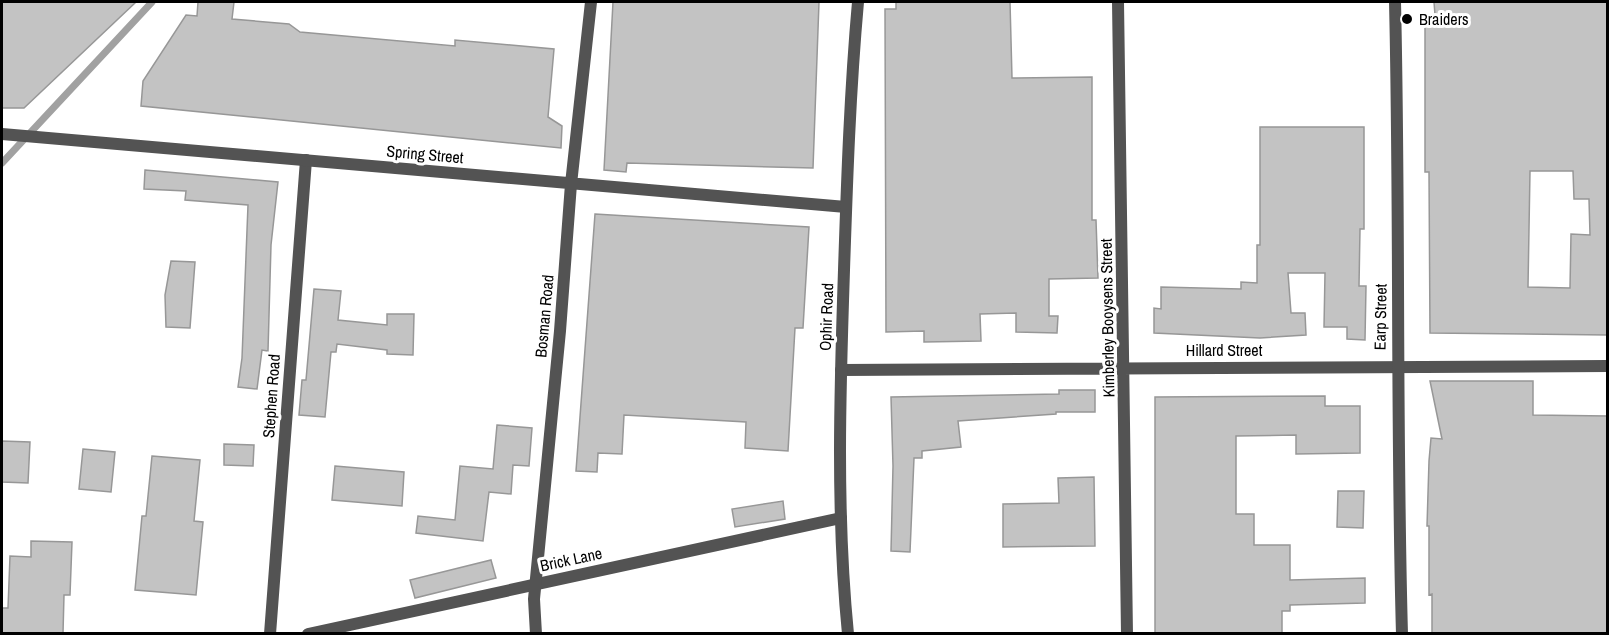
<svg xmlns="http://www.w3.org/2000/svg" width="1609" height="635" viewBox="0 0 1609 635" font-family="'Archivo Narrow',sans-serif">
<rect width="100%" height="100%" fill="#fff"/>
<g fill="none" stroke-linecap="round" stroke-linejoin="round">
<path stroke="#a1a1a1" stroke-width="7" d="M 2,163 L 152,2"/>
</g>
<path fill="#c3c3c3" stroke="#979797" stroke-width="1.5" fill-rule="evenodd" d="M 2,2 L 136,2 L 24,108 L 2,108 Z
M 198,2 L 234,2 L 232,19 L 289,24 L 300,32 L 455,46 L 455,40 L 554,49 L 548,117 L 562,126 L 561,148 L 141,106 L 143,81 L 186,15 L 197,16 Z
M 613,2 L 819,2 L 813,168 L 627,163 L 626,172 L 604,170 Z
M 896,2 L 1010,2 L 1012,78 L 1092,77 L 1092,220 L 1096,220 L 1098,278 L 1049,279 L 1049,316 L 1058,316 L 1057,333 L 1016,332 L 1016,313 L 980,314 L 981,341 L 924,342 L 924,331 L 886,332 L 885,9 L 896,9 Z
M 1434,2 L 1608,2 L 1608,335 L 1430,333 L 1429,172 L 1425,172 L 1425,15 L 1435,15 ZM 1530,171 L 1573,171 L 1574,199 L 1589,199 L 1590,235 L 1571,234 L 1570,288 L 1528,287 Z
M 1260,127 L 1364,127 L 1364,229 L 1360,229 L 1359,286 L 1366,286 L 1365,340 L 1347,339 L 1347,327 L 1324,327 L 1325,273 L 1288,273 L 1291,313 L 1305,313 L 1306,335 L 1260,338 L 1154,333 L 1154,308 L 1161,309 L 1161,287 L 1241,289 L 1241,282 L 1257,283 L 1257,245 L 1260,245 Z
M 145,170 L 278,182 L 271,245 L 268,351 L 262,350 L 257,389 L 238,387 L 242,358 L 248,205 L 185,200 L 186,191 L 144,189 Z
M 595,214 L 809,227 L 803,328 L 795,328 L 788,451 L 745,448 L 746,422 L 624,415 L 622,454 L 598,453 L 597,472 L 576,471 Z
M 171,261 L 195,262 L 190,328 L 166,327 L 165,295 Z
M 314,289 L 341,291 L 338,320 L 387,325 L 387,314 L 414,314 L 413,355 L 387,354 L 387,350 L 337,344 L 336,352 L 331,352 L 325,417 L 299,415 L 302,380 L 306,380 Z
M 1430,381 L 1533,381 L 1533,415 L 1608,416 L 1608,633 L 1432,633 L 1432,594 L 1429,595 L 1429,526 L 1427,526 L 1429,461 L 1431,438 L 1442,439 Z
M 1059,390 L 1095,390 L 1095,412 L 1056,412 L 1056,414 L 958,421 L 961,447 L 922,451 L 922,458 L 914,458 L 910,552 L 891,551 L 893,466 L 891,397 L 1059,394 Z
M 1325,396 L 1325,406 L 1360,406 L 1360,453 L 1296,454 L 1296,435 L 1236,436 L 1236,514 L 1254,514 L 1254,545 L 1290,545 L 1290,580 L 1365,578 L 1365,603 L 1290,605 L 1290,611 L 1282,611 L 1282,633 L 1155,633 L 1155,397 Z
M 497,425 L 532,428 L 529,466 L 513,465 L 511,494 L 489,492 L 483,541 L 416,533 L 418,516 L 455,520 L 460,466 L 493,469 Z
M 2,441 L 30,442 L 28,483 L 2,482 Z
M 224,444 L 254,445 L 253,466 L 224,465 Z
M 83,449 L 115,452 L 111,492 L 79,489 Z
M 152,456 L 200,460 L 194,521 L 203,522 L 196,595 L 135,590 L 142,516 L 146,516 Z
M 335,466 L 404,472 L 402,506 L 332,500 Z
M 1094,477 L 1095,546 L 1003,547 L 1003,504 L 1059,503 L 1058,478 Z
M 1338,491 L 1364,491 L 1363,528 L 1337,527 Z
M 783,501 L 785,519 L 735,527 L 732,509 Z
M 31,541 L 72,542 L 70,595 L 64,595 L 63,633 L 2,633 L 2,608 L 8,608 L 10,556 L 31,557 Z
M 491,560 L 496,578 L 415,598 L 410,580 Z"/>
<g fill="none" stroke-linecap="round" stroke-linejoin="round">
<path stroke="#535353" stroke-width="12" d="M 270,634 L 306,160
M 308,634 L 841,518"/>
<path stroke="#535353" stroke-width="12" d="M 1118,2 L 1127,634
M 2,134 L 846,207
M 841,370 L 1608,366
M 536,634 L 534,599 L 560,331 L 571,184 L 591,2"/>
<path stroke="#535353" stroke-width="12" d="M 1395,2 C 1400,212 1396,423 1402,634
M 848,634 C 836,513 840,390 844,270 C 847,180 850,91 858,2"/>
</g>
<circle fill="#000" stroke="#fff" stroke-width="2" cx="1407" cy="19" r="6"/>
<g text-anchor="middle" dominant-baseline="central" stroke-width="6" stroke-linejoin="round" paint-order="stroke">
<g font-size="16" fill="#000" stroke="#fff" text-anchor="start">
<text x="1419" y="19">Braiders</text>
</g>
<g font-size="16" fill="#000" stroke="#fff">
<text transform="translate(425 154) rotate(5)">Spring Street</text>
<text transform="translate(544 316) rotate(-85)">Bosman Road</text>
<text transform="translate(826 317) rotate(-88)">Ophir Road</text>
<text transform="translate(1380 317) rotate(-89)">Earp Street</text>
<text transform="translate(1107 318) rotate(-91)">Kimberley Booysens Street</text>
<text x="1224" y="350">Hillard Street</text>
<text transform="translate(271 396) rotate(-86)">Stephen Road</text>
<text transform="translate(571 559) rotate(-12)">Brick Lane</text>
</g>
</g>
<rect width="1609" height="635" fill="none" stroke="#000000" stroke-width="6"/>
</svg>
